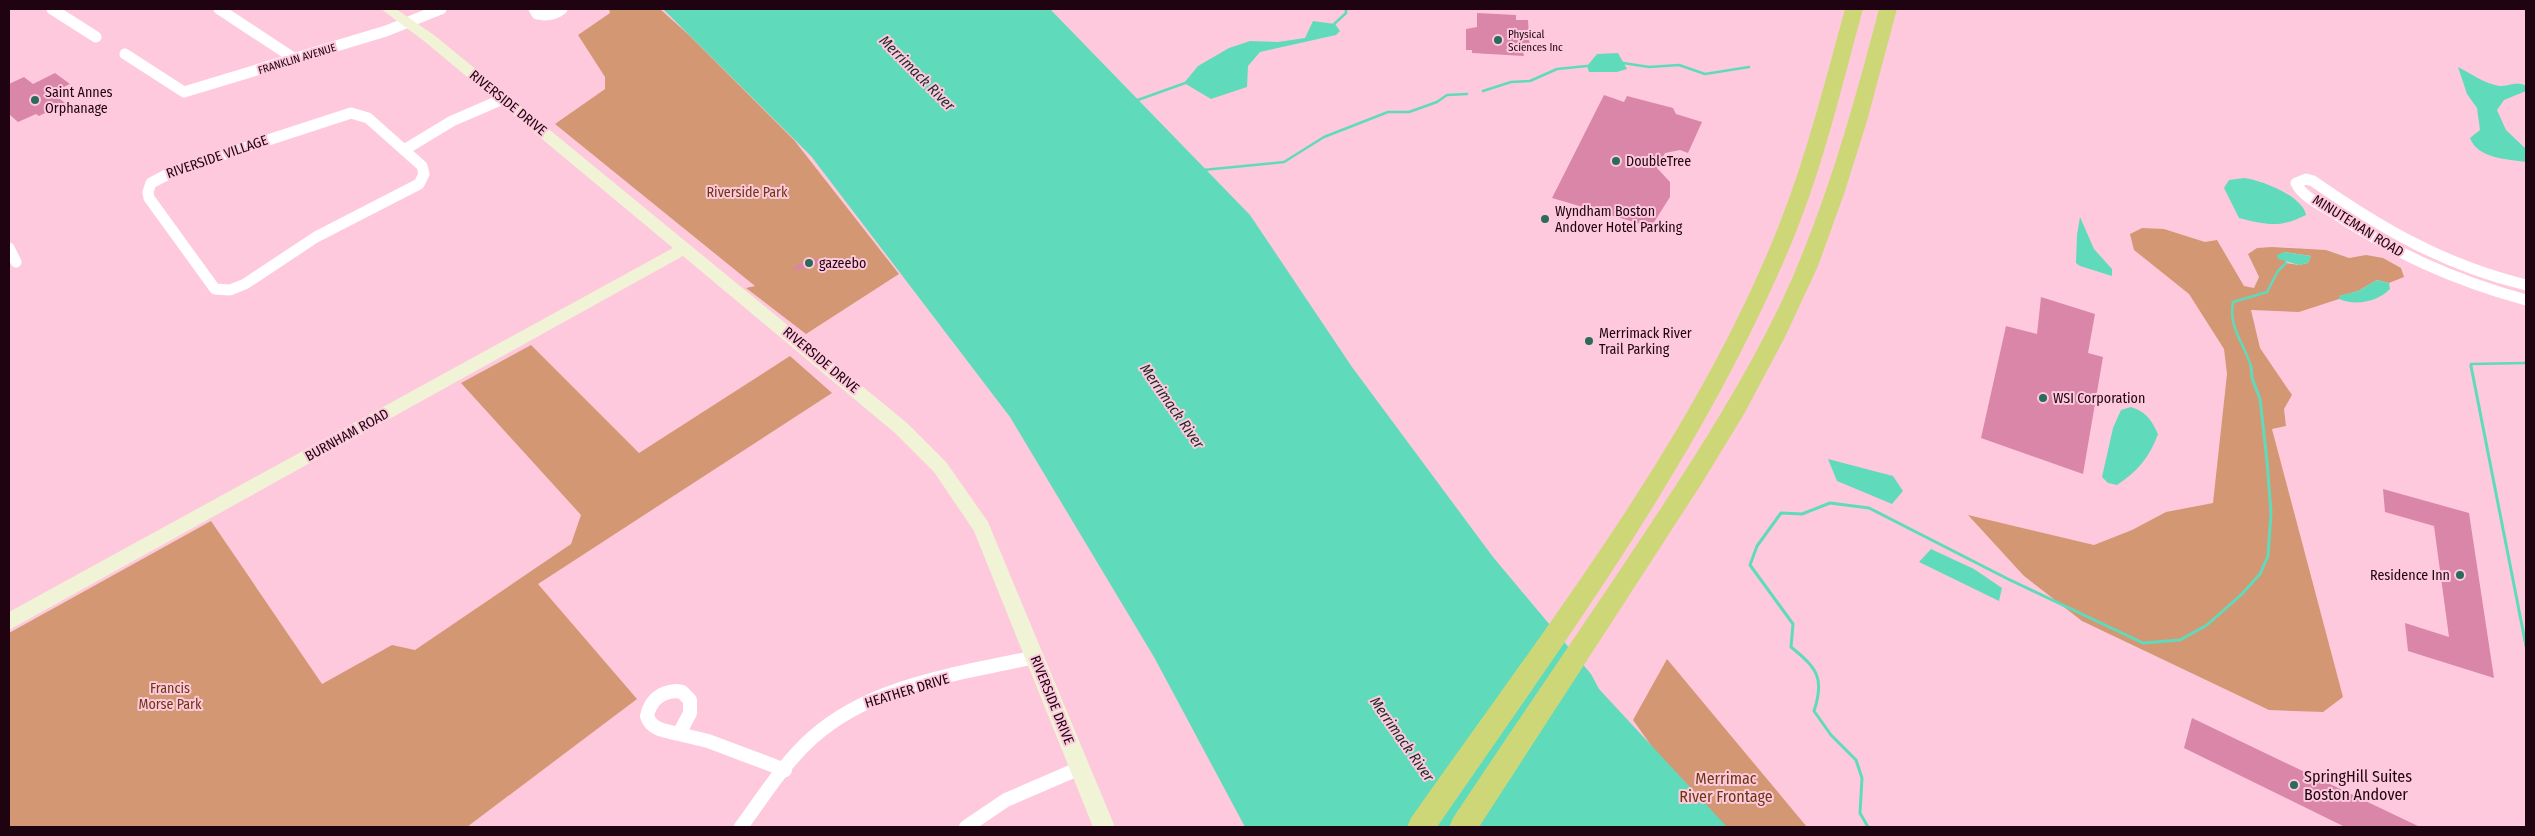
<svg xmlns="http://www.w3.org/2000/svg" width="2535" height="836" viewBox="0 0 2535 836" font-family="'Fira Sans Condensed',sans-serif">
<rect width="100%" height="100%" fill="#fec9dd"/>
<path fill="#d39873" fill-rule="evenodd" d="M 609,9 L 660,9 L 689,35 L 794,140 L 899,274 L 806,334 L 746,288 L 755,286 L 555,124 L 605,89 L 605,77 L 578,35 L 610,13 Z
M 2142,228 L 2164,229 L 2205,242 L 2217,240 L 2244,286 L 2254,288 L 2259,277 L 2248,254 L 2257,248 L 2272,247 L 2326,250 L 2349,258 L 2366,255 L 2383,258 L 2401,268 L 2404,277 L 2389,283 L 2377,280 L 2358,291 L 2340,296 L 2339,299 L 2299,312 L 2251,310 L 2260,348 L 2292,395 L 2284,409 L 2286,426 L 2272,429 L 2343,697 L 2323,712 L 2269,710 L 2082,621 L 2024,576 L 1968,515 L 2094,545 L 2132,530 L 2166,512 L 2213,503 L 2227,374 L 2224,349 L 2189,294 L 2134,250 L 2130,234 ZM 2284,252 L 2311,256 L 2308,263 L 2299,265 L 2286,263 Z
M 531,345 L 639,453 L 790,356 L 832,393 L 538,584 L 637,699 L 467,827 L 9,827 L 9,633 L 211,521 L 322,684 L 392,645 L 415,650 L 571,544 L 581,515 L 461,383 Z
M 1667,659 L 1807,827 L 1709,827 L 1633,720 Z"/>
<path fill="#5fdbbb" d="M 663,9 L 1050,9 L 1250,215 L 1352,367 L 1493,557 L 1591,674 L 1599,689 L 1727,827 L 1245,827 L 1154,657 L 1010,417 L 811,156 Z
M 1313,21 L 1335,24 L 1340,31 L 1336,35 L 1260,52 L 1248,66 L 1247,87 L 1211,99 L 1184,83 L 1198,66 L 1229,48 L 1250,41 L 1278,42 L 1305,38 Z
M 1618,53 L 1627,69 L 1617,72 L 1589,72 L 1587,66 L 1597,54 Z
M 2458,67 C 2472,74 2483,83 2499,86 C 2509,87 2515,80 2526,86 L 2526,91 L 2504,100 L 2497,110 L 2506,130 L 2526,149 L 2526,162 C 2507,159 2478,159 2470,138 L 2480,130 L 2477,108 L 2467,94 Z
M 2244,178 C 2261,180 2303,196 2306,215 C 2281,228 2266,225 2239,218 L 2224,188 L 2229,180 Z
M 2080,217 L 2094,249 L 2112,269 L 2112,276 L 2080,266 L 2076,263 L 2077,235 Z
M 2284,252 L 2311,256 L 2308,263 L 2299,265 L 2278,259 L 2277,255 Z
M 2377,280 L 2389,283 L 2390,289 C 2378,302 2355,306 2339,299 L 2339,296 L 2358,291 Z
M 2131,407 C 2146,412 2151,419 2158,434 C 2150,457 2137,472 2117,485 L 2108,483 L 2102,477 L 2113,428 L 2121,410 Z
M 1828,459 L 1893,476 L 1903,491 L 1892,504 L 1837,481 Z
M 1931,549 L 1974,569 L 2002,588 L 1999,601 L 1919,562 Z"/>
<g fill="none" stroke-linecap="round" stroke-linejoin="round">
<path stroke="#5fdbbb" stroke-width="2.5" d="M 1332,26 L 1346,13 L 1346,9
M 1623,63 L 1649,67 L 1679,65 L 1705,74 L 1749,67
M 1483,91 L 1511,82 L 1530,81 L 1557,69 L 1587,66
M 1135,101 L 1188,82
M 1203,170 L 1284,162 L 1324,137 L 1388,112 L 1409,112 L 1437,102 L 1447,95 L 1467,94
M 2251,367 C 2245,344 2228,328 2233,302 L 2267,292 L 2278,271 L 2286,263
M 2471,367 L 2471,364 L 2526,363"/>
<path stroke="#5fdbbb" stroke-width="3" d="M 2471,366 L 2526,646
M 1868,827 L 1860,813 L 1862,778 L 1856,760 L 1831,735 L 1814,711 C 1825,678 1817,668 1791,647 L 1793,624 L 1750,565 L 1757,546 L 1781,513 L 1802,514 L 1830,503 L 1869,508 L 2008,579 L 2143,643 L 2180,640 L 2207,625 L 2242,594 L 2260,574 L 2268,556 L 2271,513 L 2267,461 L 2260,399 L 2252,378 L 2251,366"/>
</g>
<path fill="#d986a9" d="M 1477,13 L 1516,15 L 1516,20 L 1528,20 L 1530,52 L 1523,52 L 1524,56 L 1472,53 L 1472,50 L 1466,50 L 1466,29 L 1477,27 Z
M 55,73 L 70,84 L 52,93 L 65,103 L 39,116 L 36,114 L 18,122 L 9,114 L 9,84 L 24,77 L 33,84 Z
M 1604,95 L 1624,102 L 1627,96 L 1673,108 L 1676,114 L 1702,122 L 1688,153 L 1680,150 L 1665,153 L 1657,168 L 1670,182 L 1670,197 L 1651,227 L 1552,198 Z
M 807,259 L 825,259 L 811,268 L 791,270 Z
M 2041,297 L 2095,314 L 2088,353 L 2103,357 L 2083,474 L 1981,438 L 2006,326 L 2037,334 Z
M 2383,489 L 2469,513 L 2494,678 L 2408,651 L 2405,623 L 2449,637 L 2434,526 L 2385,512 Z
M 2192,718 L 2420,827 L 2345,827 L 2184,748 Z"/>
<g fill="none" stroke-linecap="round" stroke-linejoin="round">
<path stroke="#fff" stroke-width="11" d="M 52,9 L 96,37
M 219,9 L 295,59
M 534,9 L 537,14 C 546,16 554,15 562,9
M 125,54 L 184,92 L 386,31 L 441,9
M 351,113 L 368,118 L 422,166 L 424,174 L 419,184 L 316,237 L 245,284 L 230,290 L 215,289 L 149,198 L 148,192 L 151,183 L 176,170 Z
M 404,150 L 452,121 L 503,99
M 9,248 L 16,262
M 2526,285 C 2444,265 2382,229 2313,181 L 2306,179 L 2296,183 C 2302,196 2319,204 2331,211 C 2394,253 2453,280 2526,300"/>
<path stroke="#fff" stroke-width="14" d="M 676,691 L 682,692 L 690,700 L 690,713 L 679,734 C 666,731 651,730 647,716 C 650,701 660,692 676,691 Z
M 679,734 L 708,741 L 785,770
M 741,827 C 763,797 784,763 812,738 C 872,684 959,674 1035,657
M 966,827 L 1006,800 L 1080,768"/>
<path fill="#f0f3d6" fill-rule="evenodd" d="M 381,9 L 396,9 L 434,35 L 907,423 L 946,462 L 988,522 L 1115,827 L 1093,827 L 974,531 L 934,472 L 895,433 L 683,256 L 9,630 L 9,612 L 673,248 L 424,41 Z"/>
<path fill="#ced778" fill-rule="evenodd" d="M 1845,9 L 1863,9 C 1842,85 1824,164 1794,237 C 1706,451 1567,638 1437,827 L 1407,827 L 1411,818 C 1542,631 1688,448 1775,235 C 1805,162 1824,85 1845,9 Z
M 1879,9 L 1897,9 L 1867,121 L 1844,194 L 1818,266 L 1785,337 L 1744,414 L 1702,483 L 1479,827 L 1449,827 L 1453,818 C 1507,737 1562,656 1616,576 C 1675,487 1735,399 1781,303 C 1825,209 1853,108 1879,9 Z"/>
</g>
<g fill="#2a6b5a" stroke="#fec9dd" stroke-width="2">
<circle cx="1498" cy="40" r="5"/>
<circle cx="35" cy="100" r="5"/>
<circle cx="1616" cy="161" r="5"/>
<circle cx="1545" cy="219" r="5"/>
<circle cx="809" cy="263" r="5"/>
<circle cx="1589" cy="341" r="5"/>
<circle cx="2043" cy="398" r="5"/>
<circle cx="2460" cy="575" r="5"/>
<circle cx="2294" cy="785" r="5"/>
</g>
<g text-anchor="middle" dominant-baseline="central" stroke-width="4" stroke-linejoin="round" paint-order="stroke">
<g font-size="11" fill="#1f0310" stroke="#fec9dd" text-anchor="start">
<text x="1508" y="34">Physical<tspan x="1508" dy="13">Sciences Inc</tspan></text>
</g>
<g font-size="11" fill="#1f0310" stroke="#fec9dd">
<text transform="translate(297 59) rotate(-17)">FRANKLIN AVENUE</text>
</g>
<g font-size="14" fill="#1f0310" stroke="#fec9dd" text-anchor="start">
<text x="45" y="92">Saint Annes<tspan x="45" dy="16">Orphanage</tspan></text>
<text x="1626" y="161">DoubleTree</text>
<text x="1555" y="211">Wyndham Boston<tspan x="1555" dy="16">Andover Hotel Parking</tspan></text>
<text x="819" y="263">gazeebo</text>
<text x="1599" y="333">Merrimack River<tspan x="1599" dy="16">Trail Parking</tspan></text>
<text x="2053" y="398">WSI Corporation</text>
<text x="2450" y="575" text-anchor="end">Residence Inn</text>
</g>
<g font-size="14" fill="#1f0310" stroke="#fec9dd">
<text transform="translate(508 103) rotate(39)">RIVERSIDE DRIVE</text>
<text transform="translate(217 157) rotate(-19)">RIVERSIDE VILLAGE</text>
<text transform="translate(2358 226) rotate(32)">MINUTEMAN ROAD</text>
<text transform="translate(821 360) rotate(40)">RIVERSIDE DRIVE</text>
<text transform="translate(347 435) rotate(-29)">BURNHAM ROAD</text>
<text transform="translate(907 691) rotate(-17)">HEATHER DRIVE</text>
<text transform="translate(1052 700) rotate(68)">RIVERSIDE DRIVE</text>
</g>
<g font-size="14" fill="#6c380f" stroke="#fec9dd">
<text x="747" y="192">Riverside Park</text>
<text x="170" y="688">Francis<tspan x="170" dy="16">Morse Park</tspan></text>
</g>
<g font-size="15" font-style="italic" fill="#192e28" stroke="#fec9dd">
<text transform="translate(917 73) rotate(45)">Merrimack River</text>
<text transform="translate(1172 406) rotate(55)">Merrimack River</text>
<text transform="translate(1402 739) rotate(55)">Merrimack River</text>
</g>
<g font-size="16" fill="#1f0310" stroke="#fec9dd" text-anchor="start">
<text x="2304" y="776">SpringHill Suites<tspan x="2304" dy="18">Boston Andover</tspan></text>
</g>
<g font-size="16" fill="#6c380f" stroke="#fec9dd">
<text x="1726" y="778">Merrimac<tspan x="1726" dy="18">River Frontage</tspan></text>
</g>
</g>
<rect width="2535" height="836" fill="none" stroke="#1f0310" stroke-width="20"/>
</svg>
